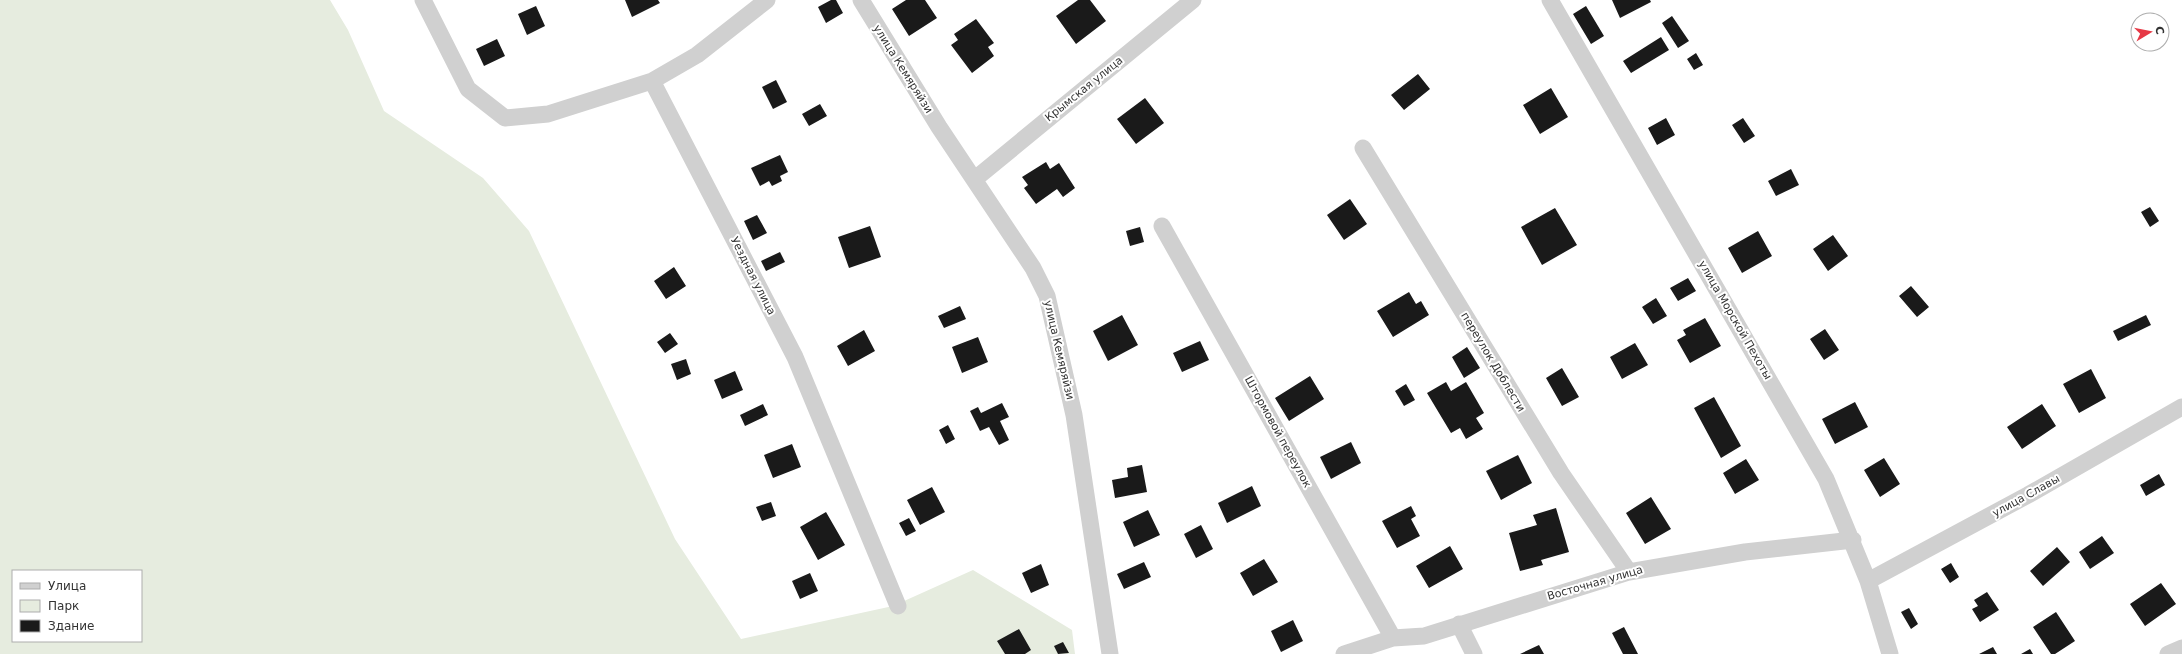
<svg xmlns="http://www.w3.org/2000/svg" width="2182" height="654" viewBox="0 0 2182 654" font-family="'DejaVu Sans',sans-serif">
<rect width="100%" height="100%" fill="#fff"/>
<path fill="#e6ecdf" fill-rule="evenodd" d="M 0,0 L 330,0 L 348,30 L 384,111 L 483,178 L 529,231 L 675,539 L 741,639 L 893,606 L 973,570 L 1072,630 L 1075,654 L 0,654 ZM 13,571 L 141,571 L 141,641 L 13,641 Z"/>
<path fill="#1a1a1a" d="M 625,0 L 658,0 L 660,3 L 632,17 Z
M 831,0 L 836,0 L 843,13 L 826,23 L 818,7 Z
M 906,0 L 925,0 L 937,18 L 909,36 L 892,9 Z
M 1078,0 L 1090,0 L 1106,21 L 1076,44 L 1056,16 Z
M 1612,0 L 1650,0 L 1651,2 L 1620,18 Z
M 536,6 L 545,26 L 527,35 L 518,14 Z
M 1586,6 L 1604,36 L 1591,44 L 1573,14 Z
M 1672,16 L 1689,41 L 1678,48 L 1662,23 Z
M 976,19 L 994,43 L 988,47 L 994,56 L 972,73 L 951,45 L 958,40 L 954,34 Z
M 1661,37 L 1669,50 L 1631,73 L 1623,61 Z
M 497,39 L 505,56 L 484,66 L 476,49 Z
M 1696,53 L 1703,65 L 1694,70 L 1687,59 Z
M 1418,74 L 1430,89 L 1404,110 L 1391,95 Z
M 776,80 L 787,102 L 773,109 L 762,87 Z
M 1551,88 L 1568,117 L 1540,134 L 1523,105 Z
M 1145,98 L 1164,123 L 1136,144 L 1117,119 Z
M 820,104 L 827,116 L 809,126 L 802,114 Z
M 1666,118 L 1675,135 L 1657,145 L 1648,128 Z
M 1743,118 L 1755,136 L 1744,143 L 1732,125 Z
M 780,155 L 788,172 L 780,176 L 782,181 L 772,186 L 769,181 L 760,186 L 751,168 Z
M 1046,162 L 1050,169 L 1059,163 L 1075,188 L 1063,197 L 1057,189 L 1036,204 L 1024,188 L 1028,185 L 1022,177 Z
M 1791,169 L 1799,185 L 1776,196 L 1768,181 Z
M 1350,199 L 1367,224 L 1344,240 L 1327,215 Z
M 2150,207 L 2159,221 L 2150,227 L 2141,212 Z
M 1555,208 L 1577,245 L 1542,265 L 1521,227 Z
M 757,215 L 767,233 L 753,240 L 744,221 Z
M 870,226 L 881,257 L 849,268 L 838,237 Z
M 1140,227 L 1144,242 L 1130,246 L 1126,231 Z
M 1758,231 L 1772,256 L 1742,273 L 1728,248 Z
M 1833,235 L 1848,256 L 1828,271 L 1813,249 Z
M 780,252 L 785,262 L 766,271 L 761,261 Z
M 674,267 L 686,286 L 666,299 L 654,281 Z
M 1688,278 L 1696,291 L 1678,301 L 1670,288 Z
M 1911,286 L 1929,307 L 1917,317 L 1899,296 Z
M 1409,292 L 1416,304 L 1421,301 L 1429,315 L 1393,337 L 1377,311 Z
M 1656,298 L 1667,316 L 1653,324 L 1642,307 Z
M 960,306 L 966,319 L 944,328 L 938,316 Z
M 1122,315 L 1138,345 L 1108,361 L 1093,331 Z
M 2146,315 L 2151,325 L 2118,341 L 2113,331 Z
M 1705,318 L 1721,346 L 1690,363 L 1677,340 L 1686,335 L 1683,330 Z
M 1825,329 L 1839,350 L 1824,360 L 1810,339 Z
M 864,330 L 875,351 L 848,366 L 837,346 Z
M 670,333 L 678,344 L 665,353 L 657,342 Z
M 978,337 L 988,362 L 962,373 L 952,347 Z
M 1200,341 L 1209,360 L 1182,372 L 1173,353 Z
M 1635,343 L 1648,365 L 1622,379 L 1610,357 Z
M 1467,347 L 1480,368 L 1464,378 L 1452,357 Z
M 686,359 L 691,374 L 677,380 L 671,364 Z
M 1562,368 L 1579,397 L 1562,406 L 1546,378 Z
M 2091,369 L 2106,398 L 2079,413 L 2063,384 Z
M 735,371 L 743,390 L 722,399 L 714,380 Z
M 1310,376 L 1324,399 L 1289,421 L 1275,398 Z
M 1446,382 L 1451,391 L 1466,382 L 1484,413 L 1476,418 L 1483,429 L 1466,439 L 1460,428 L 1451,433 L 1427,393 Z
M 1406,384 L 1415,400 L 1404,406 L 1395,391 Z
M 1714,397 L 1741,446 L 1721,458 L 1694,408 Z
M 1855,402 L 1868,427 L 1835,444 L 1822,419 Z
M 1002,403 L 1009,417 L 1000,421 L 1009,440 L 999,445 L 989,427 L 980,431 L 970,411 L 978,407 L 981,413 Z
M 763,404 L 768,415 L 745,426 L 740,415 Z
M 2042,404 L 2056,426 L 2022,449 L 2007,427 Z
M 948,425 L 955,439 L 946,444 L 939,430 Z
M 1351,442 L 1361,463 L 1331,479 L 1320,457 Z
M 792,444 L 801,467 L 773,478 L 764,455 Z
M 1518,455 L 1532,483 L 1501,500 L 1486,471 Z
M 1884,458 L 1900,484 L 1880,497 L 1864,470 Z
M 1746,459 L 1759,480 L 1735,494 L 1723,473 Z
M 1142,465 L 1147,492 L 1115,498 L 1112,480 L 1128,477 L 1127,468 Z
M 2159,474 L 2165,485 L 2146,496 L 2140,485 Z
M 1252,486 L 1261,506 L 1227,523 L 1218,503 Z
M 932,487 L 945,512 L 920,525 L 907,500 Z
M 1651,497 L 1671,529 L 1645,544 L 1626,513 Z
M 771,502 L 776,516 L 762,521 L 756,507 Z
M 1411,506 L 1416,516 L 1411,519 L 1420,536 L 1397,548 L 1382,521 Z
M 1556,508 L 1569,552 L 1541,560 L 1543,565 L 1520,571 L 1509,533 L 1537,525 L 1533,515 Z
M 1148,510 L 1160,535 L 1134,547 L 1123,522 Z
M 826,512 L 845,545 L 818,560 L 800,527 Z
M 909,518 L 916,531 L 906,536 L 899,523 Z
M 1201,525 L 1213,549 L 1196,558 L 1184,534 Z
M 2102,536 L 2114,553 L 2090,569 L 2079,552 Z
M 1450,546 L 1463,569 L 1429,588 L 1416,566 Z
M 2057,547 L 2070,562 L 2043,586 L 2030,571 Z
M 1264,559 L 1278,582 L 1253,596 L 1240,573 Z
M 1144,562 L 1151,577 L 1124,589 L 1117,574 Z
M 1951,563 L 1959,577 L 1950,583 L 1941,569 Z
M 1041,564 L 1049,585 L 1031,593 L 1022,573 Z
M 810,573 L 818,591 L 800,599 L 792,581 Z
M 2161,583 L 2176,604 L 2145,626 L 2130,604 Z
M 1987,592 L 1999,610 L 1980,622 L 1972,609 L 1978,606 L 1974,600 Z
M 1909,608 L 1918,624 L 1911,629 L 1901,612 Z
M 2056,612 L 2075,641 L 2055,654 L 2051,654 L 2033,627 Z
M 1293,620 L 1303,641 L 1281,652 L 1271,631 Z
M 1624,627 L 1638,654 L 1623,654 L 1612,633 Z
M 1019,629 L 1031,650 L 1025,654 L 1005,654 L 997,641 Z
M 1063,642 L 1069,653 L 1058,654 L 1054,646 Z
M 1539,645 L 1544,654 L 1520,654 Z
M 1993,647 L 1997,654 L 1979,654 Z
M 2030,649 L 2033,654 L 2021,654 Z"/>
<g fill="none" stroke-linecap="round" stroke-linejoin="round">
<path stroke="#d0d0d0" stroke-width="17" d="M 423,0 L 468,89 L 505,118 L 548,114 L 652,81
M 767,0 L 697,55 L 652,81 L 795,357 L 898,606
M 861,0 L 939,127 L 1033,268 L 1047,296 L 1074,415 L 1110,654
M 1550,0 L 1826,479 L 1868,581 L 1890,654
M 1363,148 L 1561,473 L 1629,572
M 975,179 L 1193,0
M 1162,226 L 1393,638
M 1868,581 L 2028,495 L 2182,407
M 1459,624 L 1474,654
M 1344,654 L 1393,638 L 1424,636 L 1629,572 L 1745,552 L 1853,540
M 2168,654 L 2182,648"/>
</g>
<g text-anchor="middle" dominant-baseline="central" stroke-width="4" stroke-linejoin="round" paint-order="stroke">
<g font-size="11" fill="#333" stroke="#fff">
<text transform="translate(903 69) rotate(58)">улица Кемяряйзи</text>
<text transform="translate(1084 89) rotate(-39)">Крымская улица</text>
<text transform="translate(753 276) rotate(63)">Уездная улица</text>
<text transform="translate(1735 320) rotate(60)">улица Морской Пехоты</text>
<text transform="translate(1059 350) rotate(77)">улица Кемяряйзи</text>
<text transform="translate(1493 362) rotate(59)">переулок Доблести</text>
<text transform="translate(1278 432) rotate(61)">Штормовой переулок</text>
<text transform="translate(2026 496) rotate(-29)">улица Славы</text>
<text transform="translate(1595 583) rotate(-16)">Восточная улица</text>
</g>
</g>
<rect x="12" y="570" width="130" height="72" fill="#ffffff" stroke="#adadad"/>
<rect x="20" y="583" width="20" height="6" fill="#d0d0d0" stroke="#adadad"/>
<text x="48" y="590" font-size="12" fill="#333333">Улица</text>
<rect x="20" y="600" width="20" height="12" fill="#e6ecdf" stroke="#adadad"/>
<text x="48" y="610" font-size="12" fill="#333333">Парк</text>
<rect x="20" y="620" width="20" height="12" fill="#1a1a1a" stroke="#adadad"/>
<text x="48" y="630" font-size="12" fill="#333333">Здание</text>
<g transform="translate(2150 32) rotate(80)"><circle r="19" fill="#ffffff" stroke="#adadad"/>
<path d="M0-3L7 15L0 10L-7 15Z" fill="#e63946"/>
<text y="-6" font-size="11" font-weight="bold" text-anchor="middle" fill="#333333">С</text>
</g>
</svg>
